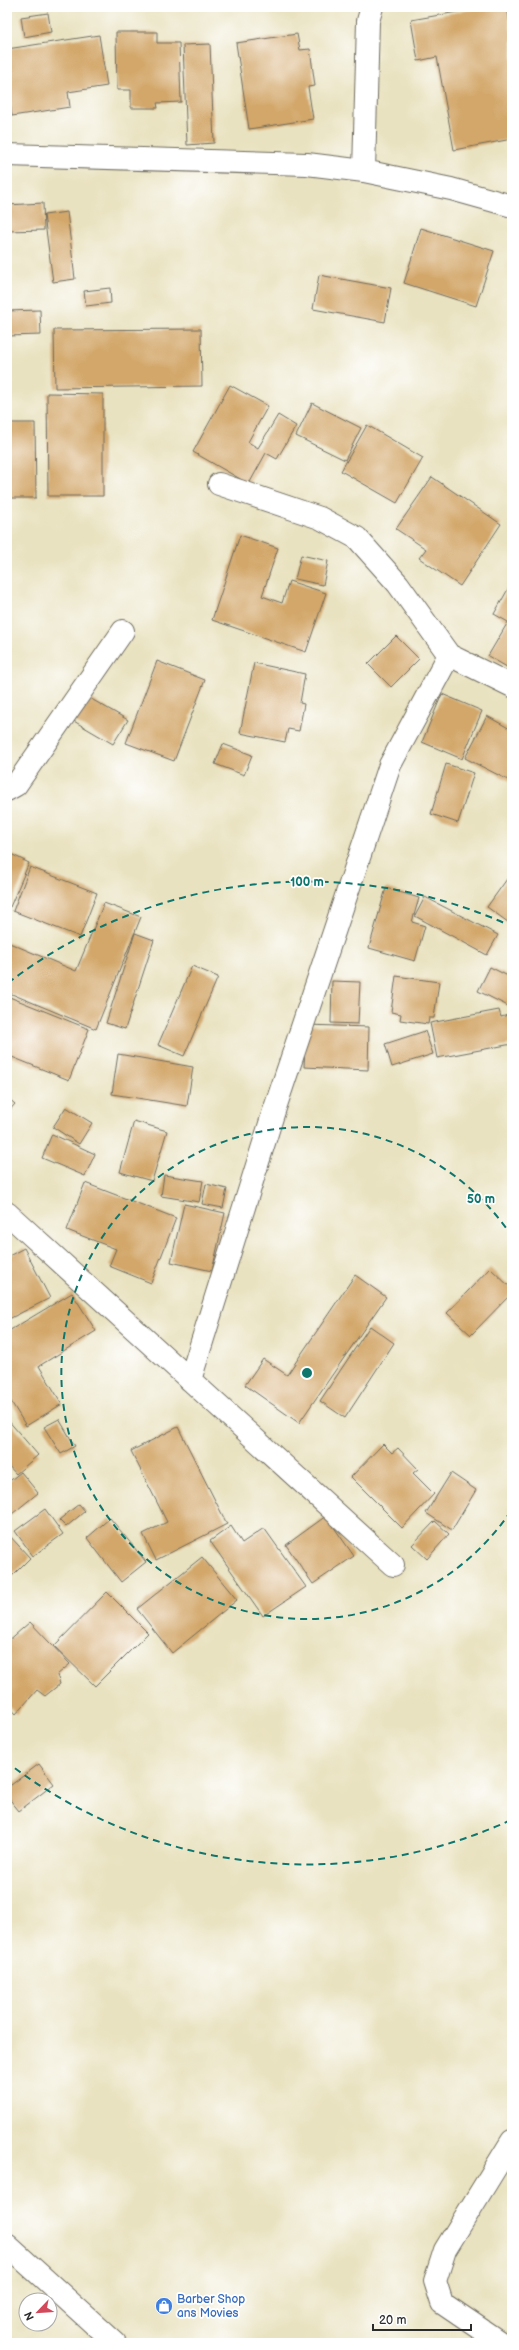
<svg xmlns="http://www.w3.org/2000/svg" width="519" height="2350" viewBox="0 0 519 2350" font-family="'Balsamiq Sans',sans-serif">
<rect width="100%" height="100%" fill="#fff"/>
<filter id="ink" filterUnits="userSpaceOnUse"><feTurbulence type="fractalNoise" baseFrequency=".025" numOctaves="2"/><feDisplacementMap in="SourceGraphic" scale="8" xChannelSelector="R" yChannelSelector="G"/><feConvolveMatrix kernelMatrix="1 2 1 2 8 2 1 2 1" color-interpolation-filters="sRGB"/></filter>
<filter id="wash" filterUnits="userSpaceOnUse"><feTurbulence type="fractalNoise" baseFrequency=".012" numOctaves="4" result="noise"/><feDisplacementMap in="SourceGraphic" scale="16" xChannelSelector="R" yChannelSelector="G"/><feGaussianBlur stdDeviation="0.9" result="paint"/><feColorMatrix in="noise" values="0 0 0 0 0 0 0 0 0 0 0 0 0 0 0 0 0 1.4 0 .05"/><feComposite in="paint" operator="in"/></filter>
<g filter="url(#wash)">
<rect width="100%" height="100%" fill="#e9e2c0"/>
<g id="blocks">
<path fill="#d3a76a" d="M 486,7 L 507,7 L 512,36 L 512,139 L 454,150 L 437,57 L 418,61 L 411,20 Z
M 48,13 L 51,32 L 24,37 L 21,17 Z
M 116,32 L 157,32 L 157,43 L 179,43 L 181,102 L 157,103 L 158,108 L 131,108 L 131,90 L 117,90 Z
M 297,34 L 300,50 L 310,49 L 315,86 L 308,87 L 313,119 L 249,129 L 236,43 Z
M 99,35 L 107,86 L 68,92 L 70,107 L 12,116 L 7,82 L 7,49 Z
M 210,44 L 214,143 L 187,145 L 183,45 Z
M 43,203 L 44,230 L 7,231 L 7,205 Z
M 67,212 L 75,279 L 53,282 L 44,215 Z
M 421,228 L 494,251 L 476,306 L 404,283 Z
M 319,275 L 391,288 L 385,322 L 313,309 Z
M 110,288 L 111,303 L 86,306 L 84,291 Z
M 40,310 L 41,335 L 7,336 L 7,311 Z
M 201,329 L 202,386 L 55,388 L 54,330 Z
M 230,385 L 268,406 L 248,442 L 258,448 L 278,415 L 296,426 L 277,459 L 266,453 L 249,484 L 193,452 Z
M 47,393 L 103,394 L 103,496 L 48,496 Z
M 312,403 L 361,428 L 345,460 L 296,436 Z
M 7,423 L 35,423 L 36,498 L 7,498 Z
M 367,425 L 423,458 L 397,503 L 341,471 Z
M 432,477 L 501,524 L 460,586 L 419,558 L 426,549 L 396,529 Z
M 240,535 L 278,548 L 262,596 L 282,603 L 289,581 L 326,593 L 306,652 L 212,620 Z
M 301,555 L 328,561 L 323,585 L 295,579 Z
M 512,582 L 512,670 L 488,656 L 508,622 L 494,614 Z
M 396,636 L 419,659 L 391,687 L 368,664 Z
M 157,661 L 205,680 L 174,761 L 126,743 Z
M 254,663 L 305,674 L 300,703 L 304,704 L 299,731 L 288,729 L 285,742 L 240,733 Z
M 442,694 L 482,711 L 462,759 L 422,742 Z
M 86,696 L 128,720 L 113,744 L 72,720 Z
M 487,716 L 512,730 L 512,782 L 465,758 Z
M 223,744 L 252,755 L 244,775 L 215,764 Z
M 446,764 L 474,773 L 458,823 L 431,814 Z
M 7,852 L 29,863 L 10,907 L 7,906 Z
M 30,867 L 97,893 L 80,937 L 13,911 Z
M 512,872 L 512,925 L 487,907 Z
M 386,888 L 419,898 L 412,922 L 425,926 L 415,961 L 369,948 Z
M 425,897 L 498,935 L 487,955 L 415,916 Z
M 104,903 L 141,917 L 96,1029 L 7,992 L 7,942 L 76,971 Z
M 135,933 L 154,940 L 125,1029 L 106,1023 Z
M 192,966 L 218,977 L 184,1056 L 158,1045 Z
M 490,967 L 512,978 L 512,1008 L 478,991 Z
M 396,976 L 439,982 L 434,1018 L 429,1018 L 428,1024 L 400,1020 L 401,1014 L 391,1012 Z
M 332,981 L 360,982 L 358,1024 L 331,1023 Z
M 7,996 L 89,1029 L 69,1080 L 7,1055 Z
M 499,1010 L 501,1017 L 512,1014 L 512,1044 L 437,1058 L 430,1023 Z
M 306,1025 L 369,1027 L 368,1070 L 304,1067 Z
M 425,1031 L 433,1054 L 392,1067 L 385,1044 Z
M 118,1054 L 193,1067 L 187,1106 L 112,1094 Z
M 7,1097 L 15,1104 L 7,1113 Z
M 66,1107 L 92,1123 L 79,1144 L 53,1127 Z
M 134,1121 L 167,1131 L 152,1181 L 120,1172 Z
M 52,1134 L 95,1154 L 85,1176 L 42,1158 Z
M 164,1175 L 203,1181 L 199,1202 L 161,1196 Z
M 85,1183 L 176,1218 L 151,1283 L 109,1266 L 116,1249 L 67,1230 Z
M 206,1184 L 227,1189 L 223,1208 L 202,1204 Z
M 184,1204 L 225,1213 L 212,1271 L 171,1262 Z
M 24,1248 L 50,1298 L 7,1320 L 7,1257 Z
M 490,1268 L 512,1289 L 512,1293 L 471,1335 L 447,1313 Z
M 355,1275 L 386,1297 L 299,1423 L 245,1385 L 263,1359 L 287,1375 Z
M 72,1293 L 96,1331 L 39,1366 L 62,1404 L 26,1426 L 7,1395 L 7,1332 Z
M 370,1326 L 394,1343 L 345,1418 L 320,1401 Z
M 7,1419 L 38,1455 L 16,1474 L 7,1464 Z
M 59,1419 L 75,1446 L 61,1454 L 44,1427 Z
M 178,1427 L 227,1524 L 156,1560 L 143,1534 L 167,1522 L 131,1451 Z
M 383,1444 L 392,1453 L 398,1448 L 418,1469 L 413,1473 L 434,1494 L 402,1528 L 351,1477 Z
M 21,1472 L 38,1493 L 7,1518 L 7,1483 Z
M 451,1473 L 476,1490 L 452,1530 L 426,1513 Z
M 79,1504 L 85,1511 L 66,1527 L 59,1520 Z
M 45,1509 L 63,1534 L 33,1556 L 15,1531 Z
M 326,1516 L 354,1556 L 313,1584 L 286,1545 Z
M 110,1518 L 146,1562 L 121,1582 L 87,1538 Z
M 435,1521 L 449,1534 L 427,1559 L 412,1545 Z
M 231,1526 L 242,1543 L 264,1528 L 306,1587 L 263,1616 L 210,1541 Z
M 8,1534 L 30,1558 L 7,1581 L 7,1535 Z
M 202,1557 L 237,1600 L 172,1653 L 137,1609 Z
M 107,1592 L 148,1633 L 95,1686 L 54,1646 Z
M 30,1622 L 70,1664 L 57,1675 L 60,1684 L 45,1696 L 37,1690 L 16,1714 L 7,1704 L 7,1642 Z
M 39,1764 L 54,1784 L 19,1811 L 7,1796 L 7,1788 Z"/>
</g>
</g>
<g filter="url(#ink)">
<use href="#blocks" fill-opacity="0" stroke="#6e6b5f" stroke-width="1"/>
<g fill="none" stroke-linecap="round" stroke-linejoin="round">
<defs>
<path id="minor" d="M 7,155 L 307,164 L 364,171 L 451,189 L 512,206
M 364,171 L 368,21 L 372,7
M 219,484 L 320,518 L 357,538 L 398,584 L 449,655
M 7,790 L 16,785 L 123,631
M 7,1213 L 393,1565
M 190,1380 L 273,1114 L 390,765 L 449,655 L 512,686
M 501,2343 L 442,2303 L 435,2281 L 445,2250 L 512,2141"/>
<path id="major" d="M 7,2245 L 115,2343"/>
</defs>
<use href="#minor" stroke="#6e6b5f" stroke-width="24"/>
<use href="#major" stroke="#6e6b5f" stroke-width="24"/>
<use href="#minor" stroke="#fff" stroke-width="22"/>
<use href="#major" stroke="#fff" stroke-width="22"/>
</g>
</g>
<g fill="none" stroke="#0f766e" stroke-width="2" stroke-dasharray="7 5">
<path d="M511 1511A246 246 0 1 1 511 1235"/>
<path d="M511 1820A491 491 0 0 1 8 1763M8 983A491 491 0 0 1 511 926"/>
</g>
<defs>
<symbol id="shop-disc" viewBox="-11 -11 22 22"><circle r="9.5" fill="#3f7fe0" stroke="#fff"/><path d="M-5-2.5h2.3a2.7 3.5 0 0 1 5.4 0H5L5.5 6h-11ZM-1.5-2.5h3a1.5 2.3 0 0 0-3 0Z" fill="#fff"/></symbol>
</defs>
<g fill-rule="evenodd">
<use href="#shop-disc" x="154" y="2296" width="20" height="20"/>
</g>
<g text-anchor="middle" dominant-baseline="central" stroke-width="3.5" stroke-linejoin="round" paint-order="stroke">
<g font-size="12" fill="#366cbe" stroke="#fff" text-anchor="start">
<text x="177" y="2299">Barber Shop<tspan x="177" dy="14">ans Movies</tspan></text>
</g>
</g>
<circle cx="307" cy="1373" r="6" fill="#0f766e" stroke="#fff" stroke-width="2"/>
<g font-size="12" text-anchor="middle" font-weight="bold" fill="#0f766e" stroke="#fff" stroke-width="3.5" stroke-linejoin="round" paint-order="stroke">
<text x="307" y="886">100 m</text>
<text x="481" y="1203">50 m</text>
</g>
<rect width="519" height="2350" fill="none" stroke="#fff" stroke-width="24"/>
<g transform="translate(38 2312) rotate(245)"><circle r="19" fill="#ffffff" stroke="#aaaaaa"/>
<path d="M0-3L7 15L0 10L-7 15Z" fill="#d1495b"/>
<text y="-6" font-size="11" font-weight="bold" text-anchor="middle" fill="#2b2b2b">N</text>
</g>
<path d="M373 2324v6h98v-6" fill="none" stroke="#2b2b2b" stroke-width="2"/>
<text x="379" y="2324" font-size="12" fill="#2b2b2b" stroke="#ffffff" stroke-width="3" paint-order="stroke">20 m</text>
</svg>
